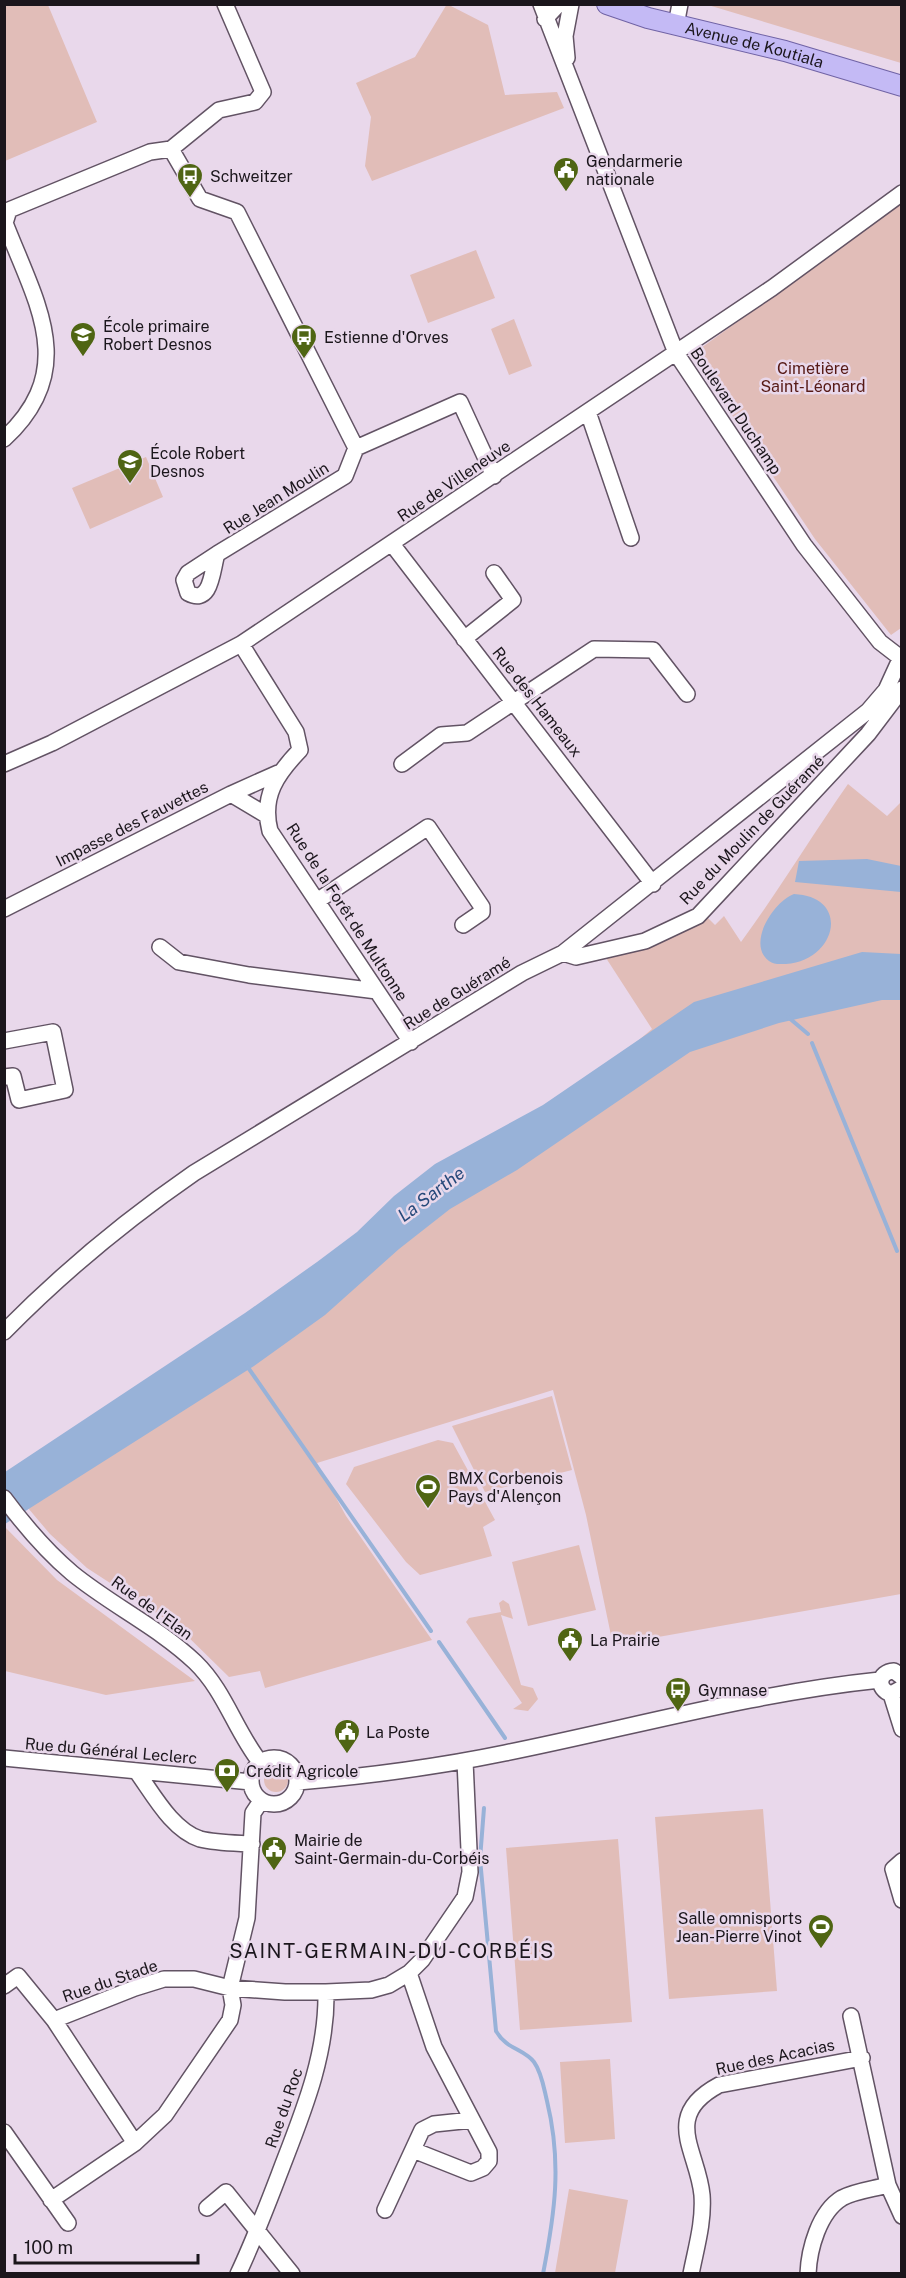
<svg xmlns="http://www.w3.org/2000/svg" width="906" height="2278" viewBox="0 0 906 2278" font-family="'Public Sans',sans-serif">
<rect width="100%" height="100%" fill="#e9d8eb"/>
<path fill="#e1bdb8" d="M 5,4 L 48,5 L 97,122 L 5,161 Z
M 447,4 L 488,25 L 505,95 L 557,92 L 564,108 L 372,181 L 365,166 L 371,117 L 356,83 L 415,57 Z
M 708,5 L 901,5 L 901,63 Z
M 899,205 L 902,209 L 901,628 L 891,635 L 815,539 L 699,366 L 703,356 L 701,348 Z
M 476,250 L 495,298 L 428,323 L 410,275 Z
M 514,319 L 532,366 L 509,375 L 491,329 Z
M 146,457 L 163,497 L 90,529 L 72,488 Z
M 848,784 L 887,816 L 901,802 L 901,1594 L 613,1645 L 586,1515 L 553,1390 L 317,1463 L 346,1516 L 432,1640 L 265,1688 L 260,1671 L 229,1677 L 178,1627 L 87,1568 L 50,1534 L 28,1508 L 245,1370 L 652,1029 L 606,958 L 707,917 L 715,925 L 724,916 L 741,942 C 779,890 811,837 848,784 Z
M 552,1396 L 572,1470 L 485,1492 L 452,1426 Z
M 438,1440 L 453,1443 L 495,1520 L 483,1527 L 492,1556 L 420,1575 L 406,1562 L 346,1484 L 354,1467 Z
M 5,1527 L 57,1580 L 195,1681 L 106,1695 L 5,1671 Z
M 579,1545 L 596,1610 L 528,1626 L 512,1562 Z
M 503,1600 L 509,1604 L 513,1619 L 501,1615 L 521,1685 L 533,1688 L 538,1699 L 528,1711 L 513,1709 L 522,1703 L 466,1622 L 469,1618 L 501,1612 L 499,1603 Z
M264 1780a12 12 0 1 1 24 0a12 12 0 1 1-24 0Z
M 763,1809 L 777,1991 L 669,1999 L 655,1817 Z
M 618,1839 L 632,2022 L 520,2030 L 506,1848 Z
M 610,2059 L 615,2139 L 565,2143 L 560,2062 Z
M 569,2189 L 628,2200 L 615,2273 L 555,2273 Z"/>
<path fill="#98b2d8" d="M 867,859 L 901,866 L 901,892 L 795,882 L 799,861 Z
M 794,894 C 852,897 836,961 786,964 C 780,964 774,965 769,961 C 746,944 774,901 794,894 Z
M 862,952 L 901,954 L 901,1000 L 882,1000 L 779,1023 L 690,1052 L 517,1170 L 450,1209 L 399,1249 L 325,1315 L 254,1366 L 5,1524 L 5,1472 L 245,1313 L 317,1262 L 357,1232 L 394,1196 L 435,1164 L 543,1105 L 694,1002 Z"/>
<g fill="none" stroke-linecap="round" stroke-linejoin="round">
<path stroke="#98b2d8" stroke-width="4" d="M 788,1017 L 808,1034
M 812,1043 L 897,1251
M 247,1366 L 431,1631
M 439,1642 L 505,1738
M 484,1808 L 480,1859 L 496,2031 C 506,2049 524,2049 534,2062 C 542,2073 544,2089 547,2101 C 562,2163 555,2212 543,2274"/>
<defs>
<path id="minor" d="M 541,4 L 676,353 L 804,545 L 880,642 L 902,659
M 545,19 L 559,4
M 676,25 L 680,4
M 567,58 L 565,36 L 571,4
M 171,149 L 200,199 L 237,212 L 356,448
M 171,149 L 219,110 L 255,102 L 263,92 L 225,4
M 588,412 L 631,538
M 4,439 C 80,369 36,303 5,223 L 9,210 L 150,152 L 171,149
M 392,544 L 653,884
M 217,554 C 212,569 212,606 188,593 L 184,580 L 188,573 L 217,554 L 345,476 L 356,448 L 460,402 L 494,476
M 464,639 L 513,600 L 494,573
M 241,644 L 296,732 L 300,750 C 277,774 261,796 270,831 L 411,1042
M 4,764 L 52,743 L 241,644 L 772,288 L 902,193
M 402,764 L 441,735 L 467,733 L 594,649 L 653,650 L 687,694
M 231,794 L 266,815
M 317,901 L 428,827 L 482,907 L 482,912 L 463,925
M 4,909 L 231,794 L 278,773
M 160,947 L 179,962 L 249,975 L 377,991
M 563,953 L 576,957 L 645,941 L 698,916 L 868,734 L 902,689
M 4,1041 L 53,1032 L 65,1090 L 19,1100 L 13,1076 L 4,1077
M 4,1332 C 62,1273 126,1220 194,1173 L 522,973 L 563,953 L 868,711 L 886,690 L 902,655
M 4,1498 C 24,1525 46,1551 72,1573 C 111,1605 158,1627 195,1662 C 225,1691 235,1730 260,1762
M 902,1677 L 894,1671 C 878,1672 876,1689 891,1694 L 902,1688
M 891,1694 L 902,1729
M251 1781a23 23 0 1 1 46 0a23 23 0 1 1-46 0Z
M 4,1758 L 251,1782
M 137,1772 C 153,1794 172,1830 200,1839 C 216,1843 235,1843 252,1844
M 298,1782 C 368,1776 437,1767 505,1753 C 630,1728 753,1693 880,1680
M 902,1861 L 893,1869 L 902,1900
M 409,1973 L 434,2047 L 489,2152 L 489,2161 L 483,2168 L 471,2173 L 413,2150
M 4,1986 L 18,1976 L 54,2020 L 135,2143
M 851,2016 L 888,2185 L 902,2216
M 54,2020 L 135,1988 L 164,1979 L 194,1979 L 230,1988 L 285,1992 L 326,1992 L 371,1990 L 389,1985 L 409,1973 L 422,1960 L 465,1897 L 470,1872 L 465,1761
M 4,2132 L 68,2223
M 51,2200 L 135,2143 L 165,2115 L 230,2020 L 233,2005 L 230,1988 L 247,1918 L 253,1813 L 261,1801
M 207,2208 L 226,2192 L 292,2274
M 385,2210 L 422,2130 L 434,2124 L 472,2120
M 238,2274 C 256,2236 270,2198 285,2159 C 306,2105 327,2051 326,1992
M 691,2274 C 696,2248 704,2222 702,2195 C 698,2151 661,2116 719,2085 L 862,2058
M 808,2274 C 809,2249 819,2212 842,2198 C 855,2191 874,2189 888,2185"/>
<g id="major">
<path id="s1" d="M 607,4 L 648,18 L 785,51 L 902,86"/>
</g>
</defs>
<use href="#minor" stroke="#625364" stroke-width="18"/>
<use href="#major" stroke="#7063a5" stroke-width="22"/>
<use href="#minor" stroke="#fff" stroke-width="15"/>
<use href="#major" stroke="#c4baf5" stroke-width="20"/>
</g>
<defs>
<symbol id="civic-pin" viewBox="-11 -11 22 30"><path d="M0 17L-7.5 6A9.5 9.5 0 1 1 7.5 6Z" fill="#4f6513" stroke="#e9d8eb"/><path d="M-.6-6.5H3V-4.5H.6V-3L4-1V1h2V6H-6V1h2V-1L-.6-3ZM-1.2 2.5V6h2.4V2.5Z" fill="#fff"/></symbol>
<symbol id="bus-pin" viewBox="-11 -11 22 30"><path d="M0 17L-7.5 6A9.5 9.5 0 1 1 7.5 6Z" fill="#4f6513" stroke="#e9d8eb"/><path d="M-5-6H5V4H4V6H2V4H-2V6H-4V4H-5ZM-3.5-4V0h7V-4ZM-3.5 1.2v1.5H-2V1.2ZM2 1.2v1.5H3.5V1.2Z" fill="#fff"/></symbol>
<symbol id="school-pin" viewBox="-11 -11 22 30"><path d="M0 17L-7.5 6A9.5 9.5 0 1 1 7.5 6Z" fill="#4f6513" stroke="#e9d8eb"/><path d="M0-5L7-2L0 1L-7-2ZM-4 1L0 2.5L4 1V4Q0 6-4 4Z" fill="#fff"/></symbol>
<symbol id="stadium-pin" viewBox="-11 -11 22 30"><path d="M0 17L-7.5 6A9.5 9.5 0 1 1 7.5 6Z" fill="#4f6513" stroke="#e9d8eb"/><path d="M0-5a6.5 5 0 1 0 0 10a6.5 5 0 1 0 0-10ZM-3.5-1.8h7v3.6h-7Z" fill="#fff"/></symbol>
<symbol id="bank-pin" viewBox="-11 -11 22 30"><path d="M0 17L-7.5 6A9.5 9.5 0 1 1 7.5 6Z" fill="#4f6513" stroke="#e9d8eb"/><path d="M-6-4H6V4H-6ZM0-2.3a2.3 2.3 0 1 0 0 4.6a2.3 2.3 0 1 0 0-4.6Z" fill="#fff"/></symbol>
</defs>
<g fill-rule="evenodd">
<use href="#civic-pin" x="551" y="155" width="30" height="40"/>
<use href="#bus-pin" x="175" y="161" width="30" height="40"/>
<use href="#school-pin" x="68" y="320" width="30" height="40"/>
<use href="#bus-pin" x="289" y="322" width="30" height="40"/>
<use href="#school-pin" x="115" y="447" width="30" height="40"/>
<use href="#stadium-pin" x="413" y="1472" width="30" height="40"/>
<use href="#civic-pin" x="555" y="1625" width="30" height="40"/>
<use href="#bus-pin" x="663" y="1675" width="30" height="40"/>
<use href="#civic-pin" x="332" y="1717" width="30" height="40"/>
<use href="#bank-pin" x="212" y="1756" width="30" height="40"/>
<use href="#civic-pin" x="259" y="1834" width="30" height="40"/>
<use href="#stadium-pin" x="806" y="1912" width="30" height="40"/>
</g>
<g text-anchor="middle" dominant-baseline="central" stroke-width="5" stroke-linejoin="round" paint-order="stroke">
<g font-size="16" fill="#1b161c" stroke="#e9d8eb">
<text stroke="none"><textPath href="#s1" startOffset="153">Avenue de Koutiala</textPath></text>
<text transform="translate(736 411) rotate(56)">Boulevard Duchamp</text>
<text transform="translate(454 481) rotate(-34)">Rue de Villeneuve</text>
<text transform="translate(276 498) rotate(-32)">Rue Jean Moulin</text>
<text transform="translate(537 702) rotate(52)">Rue des Hameaux</text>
<text transform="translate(132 824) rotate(-27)">Impasse des Fauvettes</text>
<text transform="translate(752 830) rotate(-46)">Rue du Moulin de Guéramé</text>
<text transform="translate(347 912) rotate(57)">Rue de la Forêt de Multonne</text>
<text transform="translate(457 993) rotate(-32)">Rue de Guéramé</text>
<text transform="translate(152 1608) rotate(36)">Rue de l'Elan</text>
<text transform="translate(111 1751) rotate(5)">Rue du Général Leclerc</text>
<text transform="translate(110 1981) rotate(-19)">Rue du Stade</text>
<text transform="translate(775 2057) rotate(-12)">Rue des Acacias</text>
<text transform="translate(284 2108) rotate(-71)">Rue du Roc</text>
</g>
<g font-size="16" fill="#1b161c" stroke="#e9d8eb" text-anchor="start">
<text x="586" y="161">Gendarmerie<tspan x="586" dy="18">nationale</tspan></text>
<text x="210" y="176">Schweitzer</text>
<text x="103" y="326">École primaire<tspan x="103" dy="18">Robert Desnos</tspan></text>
<text x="324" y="337">Estienne d'Orves</text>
<text x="150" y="453">École Robert<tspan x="150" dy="18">Desnos</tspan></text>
<text x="448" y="1478">BMX Corbenois<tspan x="448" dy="18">Pays d'Alençon</tspan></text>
<text x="590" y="1640">La Prairie</text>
<text x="698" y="1690">Gymnase</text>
<text x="366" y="1732">La Poste</text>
<text x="246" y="1771">Crédit Agricole</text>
<text x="294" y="1840">Mairie de<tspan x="294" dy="18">Saint-Germain-du-Corbéis</tspan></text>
<text x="802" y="1918" text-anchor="end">Salle omnisports<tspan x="802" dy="18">Jean-Pierre Vinot</tspan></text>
</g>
<g font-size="16" fill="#561915" stroke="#e9d8eb">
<text x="813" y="368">Cimetière<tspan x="813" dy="18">Saint-Léonard</tspan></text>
</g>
<g font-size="18" font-style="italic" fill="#26497a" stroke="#e9d8eb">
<text transform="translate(431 1194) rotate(-37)">La Sarthe</text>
</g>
<g font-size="20" letter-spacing="1.5" fill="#1b161c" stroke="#e9d8eb">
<text x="392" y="1951">SAINT-GERMAIN-DU-CORBÉIS</text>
</g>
</g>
<rect width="906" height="2278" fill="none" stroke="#1b161c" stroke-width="12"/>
<path d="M15 2254v9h183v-9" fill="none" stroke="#1b161c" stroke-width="3"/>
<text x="24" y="2254" font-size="18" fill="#1b161c" stroke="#e9d8eb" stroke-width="4.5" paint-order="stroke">100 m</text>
</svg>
